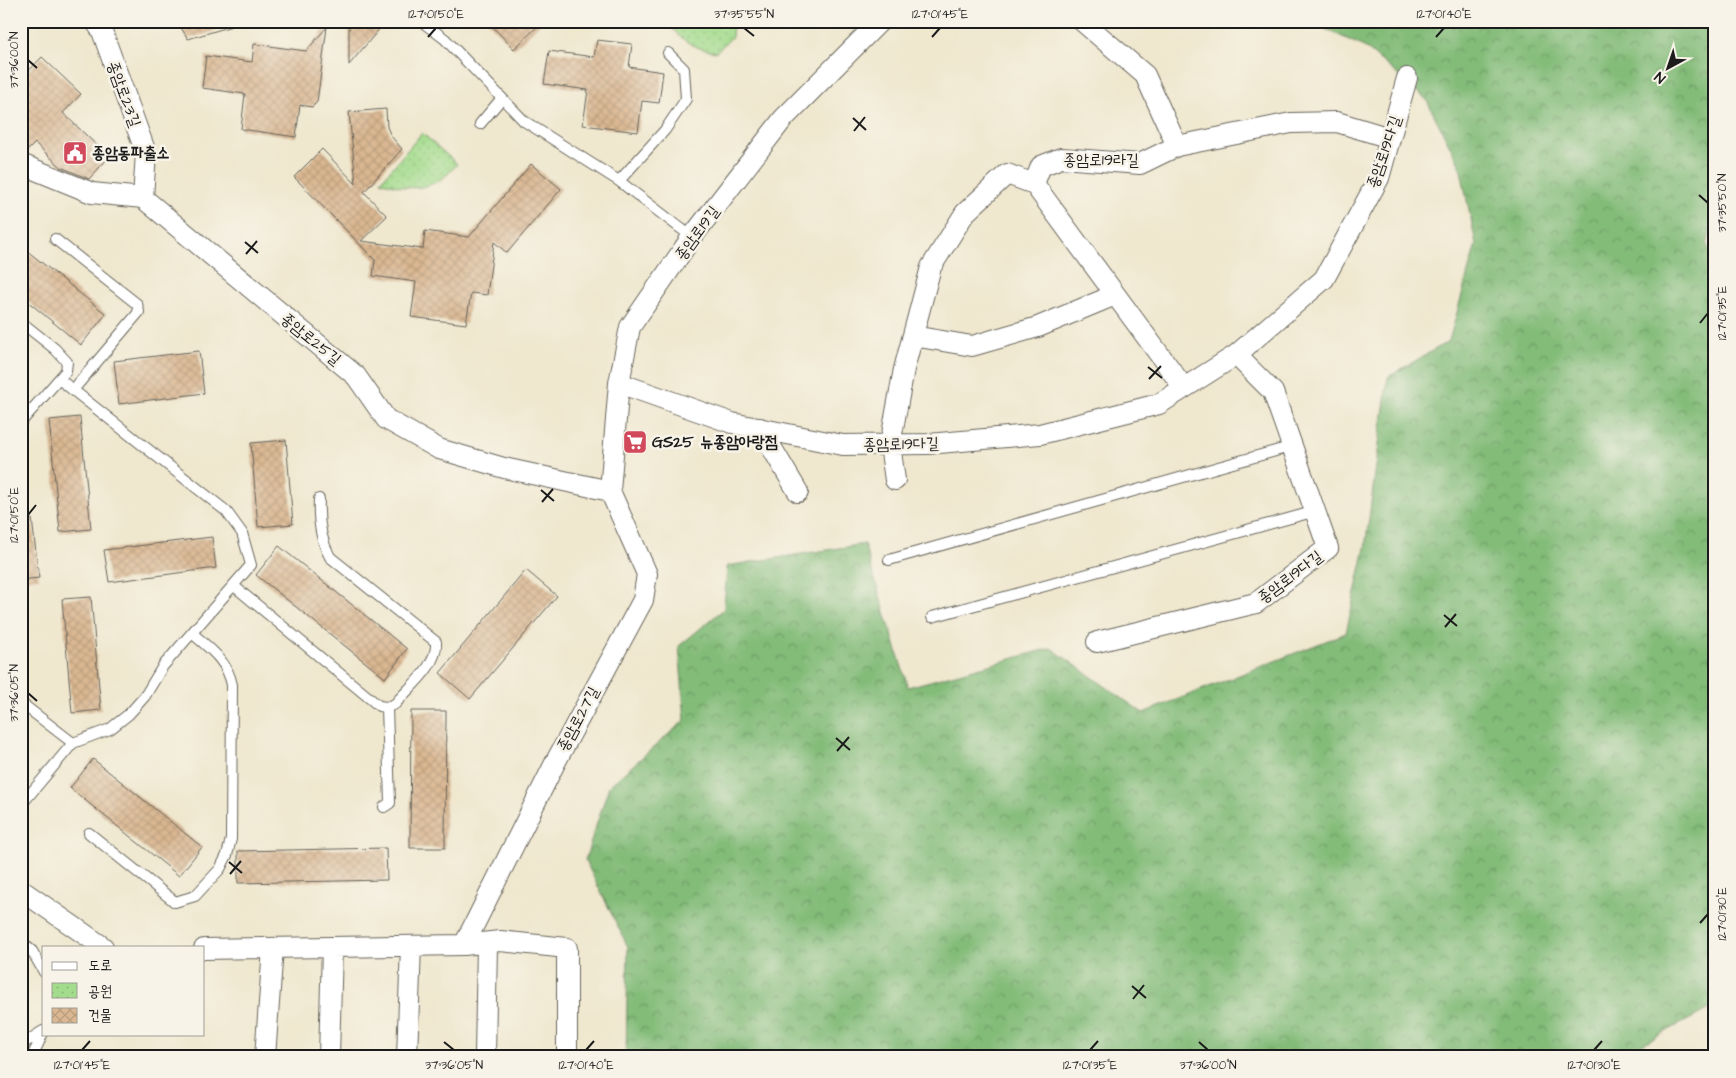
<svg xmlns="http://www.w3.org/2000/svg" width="1736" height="1078" viewBox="0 0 1736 1078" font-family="'Architects Daughter','Poor Story',sans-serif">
<defs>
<pattern id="forest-crowns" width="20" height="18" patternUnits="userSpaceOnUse" patternTransform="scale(1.25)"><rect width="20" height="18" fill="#83bc79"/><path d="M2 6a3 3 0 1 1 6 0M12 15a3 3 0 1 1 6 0" fill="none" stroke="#6a9862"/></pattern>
<pattern id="park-dots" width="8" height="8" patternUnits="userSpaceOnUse" patternTransform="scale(1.25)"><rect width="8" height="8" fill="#a4dc8e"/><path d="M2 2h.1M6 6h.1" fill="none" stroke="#8dbc7a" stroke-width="1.8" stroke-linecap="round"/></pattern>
<pattern id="building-cross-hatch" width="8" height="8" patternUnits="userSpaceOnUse" patternTransform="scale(1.25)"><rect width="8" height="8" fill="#dab792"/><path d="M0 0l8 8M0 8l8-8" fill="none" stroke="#ba9d7d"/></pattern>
</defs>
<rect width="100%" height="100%" fill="#f7f3e8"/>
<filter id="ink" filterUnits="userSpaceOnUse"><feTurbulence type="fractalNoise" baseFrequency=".02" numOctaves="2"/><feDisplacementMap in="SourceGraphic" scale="10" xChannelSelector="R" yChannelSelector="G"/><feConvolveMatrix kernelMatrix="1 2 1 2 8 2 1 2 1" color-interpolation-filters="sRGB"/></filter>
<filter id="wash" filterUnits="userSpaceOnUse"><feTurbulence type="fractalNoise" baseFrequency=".0096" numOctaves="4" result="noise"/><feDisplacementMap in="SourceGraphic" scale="20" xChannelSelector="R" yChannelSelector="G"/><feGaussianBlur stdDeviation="1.12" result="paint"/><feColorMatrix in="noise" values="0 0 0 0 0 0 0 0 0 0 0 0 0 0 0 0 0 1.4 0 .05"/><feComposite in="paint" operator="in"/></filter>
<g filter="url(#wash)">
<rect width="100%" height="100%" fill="#efe7ce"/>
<path fill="url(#forest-crowns)" stroke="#506c4a" d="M 1303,21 L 1715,21 L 1715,209 L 1707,246 L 1715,256 L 1715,1006 L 1617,1057 L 626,1057 L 628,947 L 585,860 L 609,786 L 685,720 L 679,646 L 724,609 L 727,566 L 864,544 L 908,687 L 1051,648 L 1143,713 L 1346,633 L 1365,548 L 1388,377 L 1449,341 L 1476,244 L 1460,166 L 1426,99 L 1366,48 L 1313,23 Z"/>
<path fill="url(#park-dots)" stroke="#607c55" d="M 666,21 L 733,21 L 732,37 L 716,52 C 690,47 683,41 666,21 Z
M 422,133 L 457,164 C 435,191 412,192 381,181 Z"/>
<g id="blocks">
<path fill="url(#building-cross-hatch)" d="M 177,21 L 232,21 L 232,26 L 188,39 Z
M 349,21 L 386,21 L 349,65 Z
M 487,21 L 543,21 L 514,49 Z
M 327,27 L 317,102 L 312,107 L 300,105 L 296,137 L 241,129 L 245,94 L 202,88 L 206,56 L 252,62 L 254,44 L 306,51 Z
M 597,40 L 632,44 L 629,67 L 663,72 L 659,103 L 642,101 L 638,132 L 583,125 L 588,90 L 544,84 L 549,51 L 594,57 Z
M 42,57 L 81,94 L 63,113 L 109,157 L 89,179 L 61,167 L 35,143 L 25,153 L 21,152 L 21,79 Z
M 386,109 L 387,127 L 391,136 L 402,149 L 364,192 L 387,216 L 361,241 L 423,249 L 425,231 L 469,237 L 531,164 L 561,189 L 507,253 L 494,242 L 487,295 L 471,293 L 466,324 L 411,317 L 416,282 L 373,276 L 375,260 L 294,177 L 322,149 L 356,184 L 349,112 Z
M 21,246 L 106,314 L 81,345 L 21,296 Z
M 199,351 L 204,393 L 119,404 L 114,361 Z
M 80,417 L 91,529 L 60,532 L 49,420 Z
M 286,440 L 293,524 L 258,527 L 251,443 Z
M 32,519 L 39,578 L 21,580 L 21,520 Z
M 212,537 L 216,568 L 109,582 L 104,550 Z
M 279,546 L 407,649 L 385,678 L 256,575 Z
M 526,570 L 557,596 L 470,699 L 440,673 Z
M 91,597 L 101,710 L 72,713 L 62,599 Z
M 411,711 L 446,711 L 445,848 L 410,848 Z
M 93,759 L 202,847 L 179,876 L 70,788 Z
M 386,848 L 387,880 L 238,883 L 238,851 Z"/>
</g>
</g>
<g filter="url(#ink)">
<use href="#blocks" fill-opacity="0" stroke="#66635a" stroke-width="1"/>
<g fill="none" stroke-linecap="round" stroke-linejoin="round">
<defs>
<path id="service" d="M 421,21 L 445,39 L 524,121 L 619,181 L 692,237
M 480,124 L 502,98
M 619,181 L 665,130 L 686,99 L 684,69 L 668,53
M 55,239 L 137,304 L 139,312 L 73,390
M 21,322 L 55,349 L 67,362 L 66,371 L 21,422
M 59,379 L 226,511 L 242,533 L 251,565 L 163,666 L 145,696 L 129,714 L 110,729 L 73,743
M 889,560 L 1293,446
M 234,586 L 379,706 L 387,707 L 395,704 C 409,687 438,666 436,642 L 330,557 C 320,539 318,519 319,499
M 932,617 L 1316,511
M 21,703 L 73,743 L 21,805
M 384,807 L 390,803 L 387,707
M 89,833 L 175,902 L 195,896 L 220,869 L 227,855 L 231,839 L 232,685 C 227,660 210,649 192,633
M 21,942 L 32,951 L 44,972
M 21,1045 L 43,1031
M 32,1057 L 44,1031"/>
<path id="minor" d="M 95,21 L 102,31 L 146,153 L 143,198
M 1177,146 L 1291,123 L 1337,122 L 1390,138
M 21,164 L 92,193 L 143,198 L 356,376 L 386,419 L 439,449 L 504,468 L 610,491
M 1034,184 L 1041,166 L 1061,158 L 1140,164 L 1177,146 L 1145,75 L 1082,21
M 1034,184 L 1184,388
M 913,336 L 972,346 L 1038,327 L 1115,295
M 619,383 L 732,423 L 843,445 L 928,444 L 1040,434 L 1159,404 L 1236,355 L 1324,279 L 1379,178 L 1407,78
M 760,428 L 798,492
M 895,480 L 890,445 L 904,369 L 931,267 L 965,213 L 1007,174 L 1034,184
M 1097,642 L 1256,603 L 1328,548 L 1273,392 L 1236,355
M 21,890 L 103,947
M 464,945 L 556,761 L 643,600 L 647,574 L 610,491 L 619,383 L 630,327 L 692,237 L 783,119 L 880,21
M 204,949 L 464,945 L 500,941 L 567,948 L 567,1057
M 265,1057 L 273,948
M 329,1057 L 332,947
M 407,1057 L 411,946
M 485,1057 L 487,943"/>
</defs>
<use href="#service" stroke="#66635a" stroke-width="12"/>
<use href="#minor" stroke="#66635a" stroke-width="22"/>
<use href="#service" stroke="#fff" stroke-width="10"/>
<use href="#minor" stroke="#fff" stroke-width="20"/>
</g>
</g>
<path fill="none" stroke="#1c1c1c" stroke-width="2" d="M 744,28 L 754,36M 428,37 L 436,28M 932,37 L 940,28M 1436,37 L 1444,28M 28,60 L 37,68M 853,118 L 866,130M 854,131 L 865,117M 1699,195 L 1708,203M 245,242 L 258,253M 246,254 L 257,241M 1700,323 L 1708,313M 1148,367 L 1162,378M 1149,379 L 1161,366M 541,490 L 554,501M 542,502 L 553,489M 28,515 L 36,505M 1444,615 L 1457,626M 1445,627 L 1456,614M 28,693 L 37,701M 836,738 L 850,750M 837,751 L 849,737M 229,862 L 242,873M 230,874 L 241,861M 1700,923 L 1708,914M 1132,986 L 1146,998M 1133,999 L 1144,985M 444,1042 L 454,1050M 1199,1042 L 1208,1050M 82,1050 L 90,1041M 586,1050 L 594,1041M 1090,1050 L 1098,1041M 1594,1050 L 1602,1041"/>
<defs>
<symbol id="civic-square" viewBox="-11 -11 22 22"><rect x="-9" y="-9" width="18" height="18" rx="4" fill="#d1495b" stroke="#f7f3e8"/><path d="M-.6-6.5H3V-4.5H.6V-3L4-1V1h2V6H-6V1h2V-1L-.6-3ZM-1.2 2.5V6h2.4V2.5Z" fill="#fff"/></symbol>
<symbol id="supermarket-square" viewBox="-11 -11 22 22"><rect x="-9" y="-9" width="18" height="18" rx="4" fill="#d1495b" stroke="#f7f3e8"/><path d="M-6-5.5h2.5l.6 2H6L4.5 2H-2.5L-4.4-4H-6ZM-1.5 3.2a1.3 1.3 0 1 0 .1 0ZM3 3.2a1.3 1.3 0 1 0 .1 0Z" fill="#fff"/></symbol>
</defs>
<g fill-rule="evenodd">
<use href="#civic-square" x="61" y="139" width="28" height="28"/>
<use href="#supermarket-square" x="621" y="428" width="28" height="28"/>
</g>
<g text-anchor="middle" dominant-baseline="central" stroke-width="5" stroke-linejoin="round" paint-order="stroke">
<g font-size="16" fill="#1c1c1c" stroke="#f7f3e8">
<text transform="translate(124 94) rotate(70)">종암로23길</text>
<text transform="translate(1384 152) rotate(-71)">종암로19다길</text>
<text x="1101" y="160">종암로19라길</text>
<text transform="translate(697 233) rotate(-54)">종암로19길</text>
<text transform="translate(311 339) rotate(39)">종암로25길</text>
<text transform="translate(901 444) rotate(-1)">종암로19다길</text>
<text transform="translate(1290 577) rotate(-37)">종암로19다길</text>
<text transform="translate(578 719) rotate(-62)">종암로27길</text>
</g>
<g font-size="16" font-weight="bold" fill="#1c1c1c" stroke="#f7f3e8" text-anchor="start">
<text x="92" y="153">종암동파출소</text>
<text x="652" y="442">GS25 뉴종암아랑점</text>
</g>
</g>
<rect width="1736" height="1078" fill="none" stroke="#f7f3e8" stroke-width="55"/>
<rect x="42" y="946" width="162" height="90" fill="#f7f3e8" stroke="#9f9d96"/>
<rect x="52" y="962" width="25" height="8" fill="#ffffff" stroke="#9f9d96"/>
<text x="88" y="970" font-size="15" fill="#1c1c1c">도로</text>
<rect x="52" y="983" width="25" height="15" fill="url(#park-dots)" stroke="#9f9d96"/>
<text x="88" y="996" font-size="15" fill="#1c1c1c">공원</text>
<rect x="52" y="1008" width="25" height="15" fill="url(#building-cross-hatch)" stroke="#9f9d96"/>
<text x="88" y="1020" font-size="15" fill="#1c1c1c">건물</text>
<g transform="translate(1668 68) rotate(220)" stroke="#f7f3e8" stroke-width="4" paint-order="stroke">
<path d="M0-4L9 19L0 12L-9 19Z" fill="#1c1c1c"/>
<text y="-8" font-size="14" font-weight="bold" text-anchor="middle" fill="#1c1c1c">N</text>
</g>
<rect x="28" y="28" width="1680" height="1022" fill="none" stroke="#1c1c1c" stroke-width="2"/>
<g font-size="12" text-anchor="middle" fill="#1c1c1c">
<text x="436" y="18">127°01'50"E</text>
<text x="744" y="18">37°35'55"N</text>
<text x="940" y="18">127°01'45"E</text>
<text x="1444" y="18">127°01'40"E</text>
<text transform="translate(14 60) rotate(-90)" y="4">37°36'00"N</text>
<text transform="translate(1722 203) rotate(-90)" y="4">37°35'50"N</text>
<text transform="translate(1722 313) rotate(-90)" y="4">127°01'35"E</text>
<text transform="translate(14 515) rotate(-90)" y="4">127°01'50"E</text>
<text transform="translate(14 693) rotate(-90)" y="4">37°36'05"N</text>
<text transform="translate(1722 914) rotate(-90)" y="4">127°01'30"E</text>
<text x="82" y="1069">127°01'45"E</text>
<text x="454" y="1069">37°36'05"N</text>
<text x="586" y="1069">127°01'40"E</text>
<text x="1090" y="1069">127°01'35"E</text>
<text x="1208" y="1069">37°36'00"N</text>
<text x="1594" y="1069">127°01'30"E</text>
</g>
</svg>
